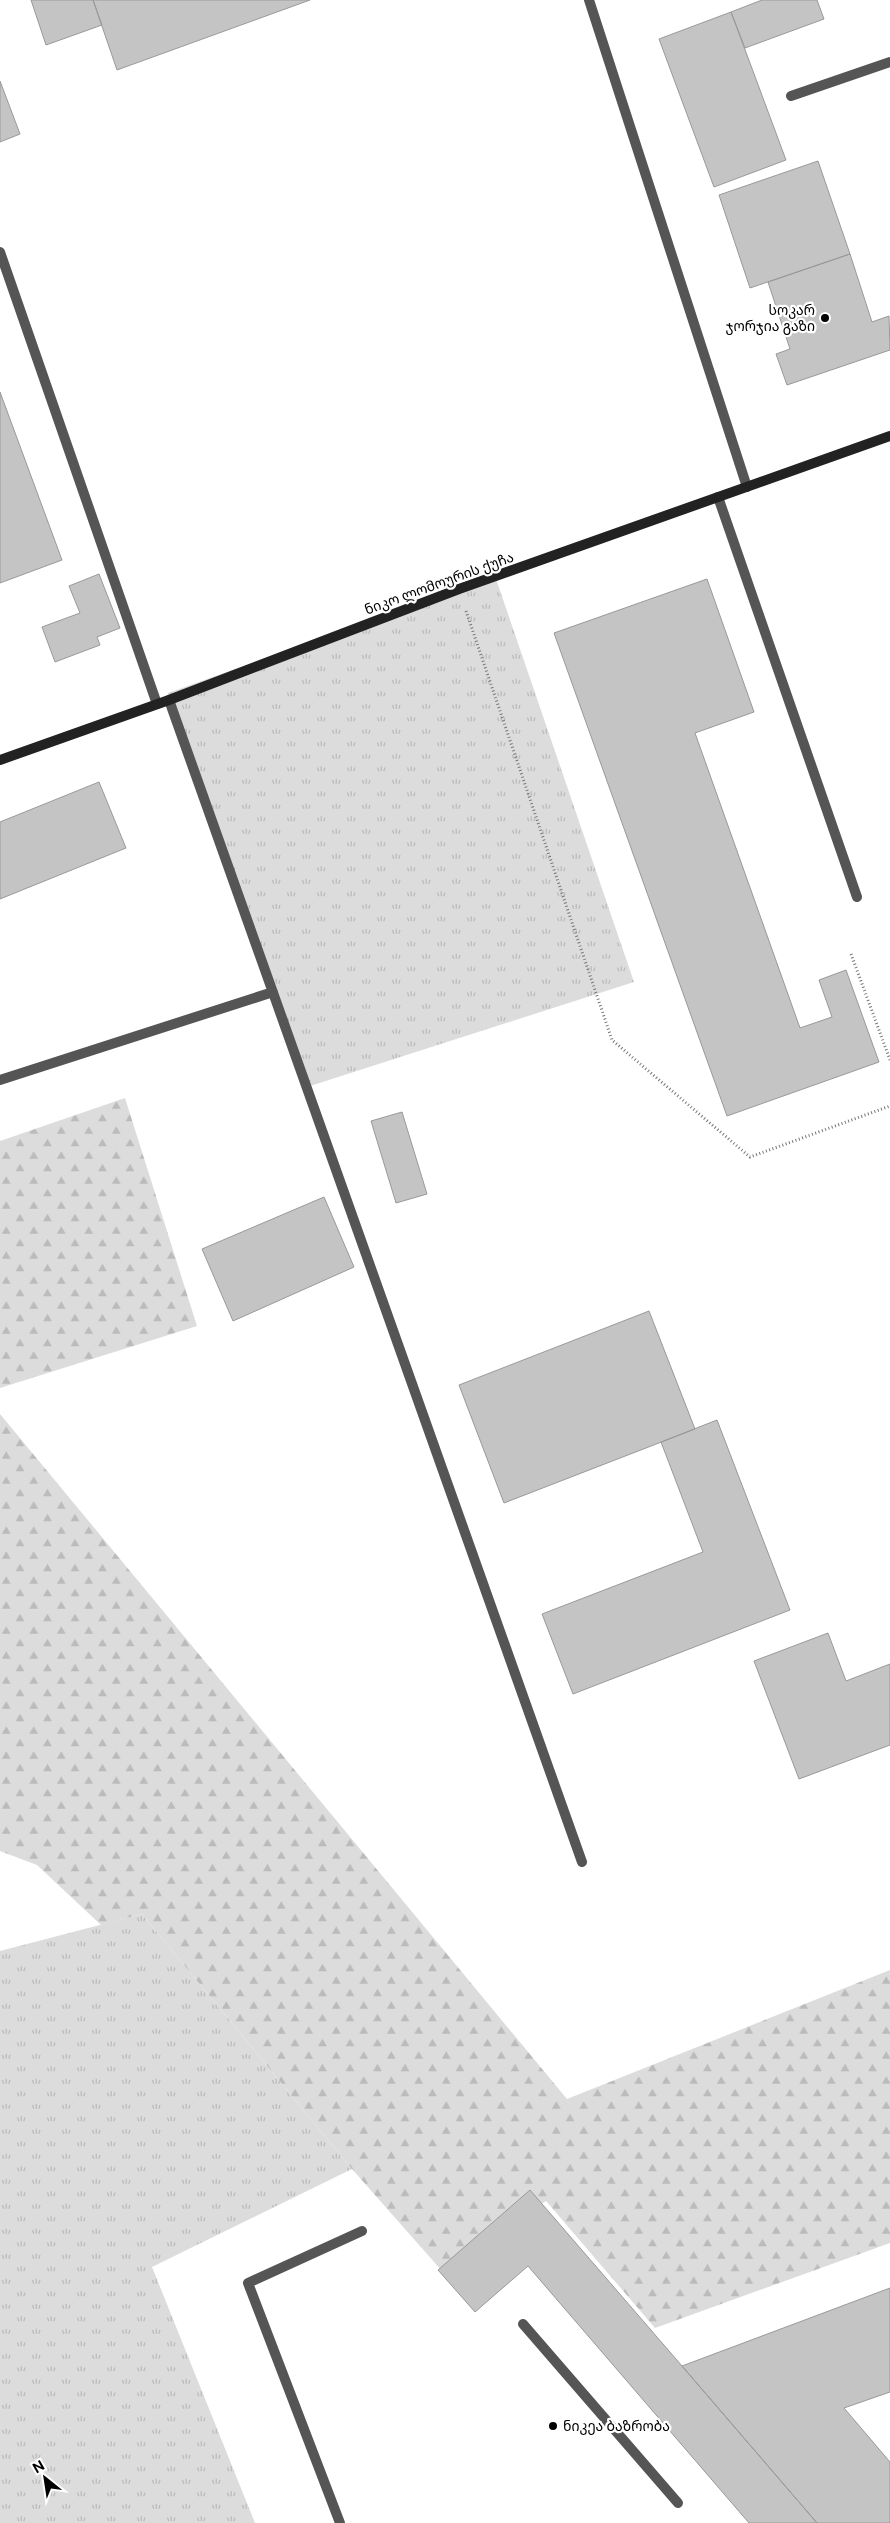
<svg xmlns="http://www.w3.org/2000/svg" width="890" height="2523" viewBox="0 0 890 2523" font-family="'Public Sans','Noto Sans Georgian',sans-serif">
<defs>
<pattern id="grass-tufts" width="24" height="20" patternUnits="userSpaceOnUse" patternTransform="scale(1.25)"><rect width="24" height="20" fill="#dcdcdc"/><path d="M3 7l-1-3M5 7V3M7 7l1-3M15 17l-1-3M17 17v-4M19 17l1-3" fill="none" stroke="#bbb"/></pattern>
<pattern id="forest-firs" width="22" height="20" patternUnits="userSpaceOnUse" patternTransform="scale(1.25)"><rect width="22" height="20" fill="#dcdcdc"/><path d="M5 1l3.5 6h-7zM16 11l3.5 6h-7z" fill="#bbb"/></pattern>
</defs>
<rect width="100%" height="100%" fill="#fff"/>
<path fill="url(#grass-tufts)" d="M 495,576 L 634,982 L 307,1087 L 168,693 Z
M 142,1914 L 352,2169 L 152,2267 L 255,2523 L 0,2523 L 0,1951 Z"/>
<path fill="url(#forest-firs)" d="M 125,1098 L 197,1326 L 0,1388 L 0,1141 Z
M 0,1414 L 567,2099 L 890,1970 L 890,2243 L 655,2328 L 546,2201 L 442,2271 L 352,2169 L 142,1914 L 101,1925 L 37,1865 L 0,1851 Z"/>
<path fill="#c4c4c4" stroke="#999" d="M 31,0 L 93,0 L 102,25 L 46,45 Z
M 93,0 L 310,0 L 117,70 Z
M 762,0 L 817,0 L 824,19 L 745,48 L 731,12 Z
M 731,12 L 786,160 L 714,187 L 659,39 Z
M 0,81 L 20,134 L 0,142 Z
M 818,161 L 850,254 L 750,288 L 719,195 Z
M 850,254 L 872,322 L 889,316 L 890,350 L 787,385 L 776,354 L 790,349 L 768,282 Z
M 0,392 L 62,560 L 0,583 Z
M 99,574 L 120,628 L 97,637 L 100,645 L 55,662 L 42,627 L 80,613 L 69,586 Z
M 707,579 L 754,712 L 695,733 L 800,1028 L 832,1017 L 819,980 L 846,970 L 879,1062 L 727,1116 L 554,633 Z
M 99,782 L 126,848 L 0,899 L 0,822 Z
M 402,1112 L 427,1194 L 396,1203 L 371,1121 Z
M 324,1197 L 354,1267 L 233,1321 L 202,1249 Z
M 649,1311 L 695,1429 L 504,1503 L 459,1385 Z
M 717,1420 L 790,1610 L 573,1694 L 542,1614 L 703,1552 L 661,1442 Z
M 828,1633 L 846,1681 L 890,1664 L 890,1745 L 799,1779 L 754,1661 Z
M 530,2190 L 682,2366 L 817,2523 L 749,2523 L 528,2266 L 475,2312 L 438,2270 Z
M 890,2288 L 890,2392 L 844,2408 L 890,2462 L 890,2523 L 817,2523 L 682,2366 Z"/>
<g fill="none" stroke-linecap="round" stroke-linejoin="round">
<path stroke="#777" stroke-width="3" stroke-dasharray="1 2.5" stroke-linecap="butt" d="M 466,611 L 612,1040 L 750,1157 L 890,1106
M 851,954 L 890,1060"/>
<path stroke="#555" stroke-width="10" d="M 589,0 L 747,487
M 791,96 L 890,62
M 0,252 L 157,704
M 718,497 L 857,897
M 169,700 L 582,1862
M 0,1080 L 273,992
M 523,2324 L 678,2503
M 340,2523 L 248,2283 L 362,2231"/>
<path stroke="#222" stroke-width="10" d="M 0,760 L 169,700 L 459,589 L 890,436"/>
</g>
<g fill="#000" stroke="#fff" stroke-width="2">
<circle cx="825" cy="318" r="5"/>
<circle cx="553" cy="2426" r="5"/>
</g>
<g text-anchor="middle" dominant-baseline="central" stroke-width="4.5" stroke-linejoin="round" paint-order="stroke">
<g font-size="14" fill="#000" stroke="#fff" text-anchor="end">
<text x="815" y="310">სოკარ<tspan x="815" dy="16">ჯორჯია გაზი</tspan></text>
<text x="563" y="2426" text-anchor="start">ნიკეა ბაზრობა</text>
</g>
<g font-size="14" fill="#000" stroke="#fff">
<text transform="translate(439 583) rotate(-20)">ნიკო ლომოურის ქუჩა</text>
</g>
</g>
<g transform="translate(45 2478) rotate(330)" stroke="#ffffff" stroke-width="4" paint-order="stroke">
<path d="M0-4L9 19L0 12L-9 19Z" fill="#000000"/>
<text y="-8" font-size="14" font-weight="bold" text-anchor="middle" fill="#000000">N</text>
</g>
</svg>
